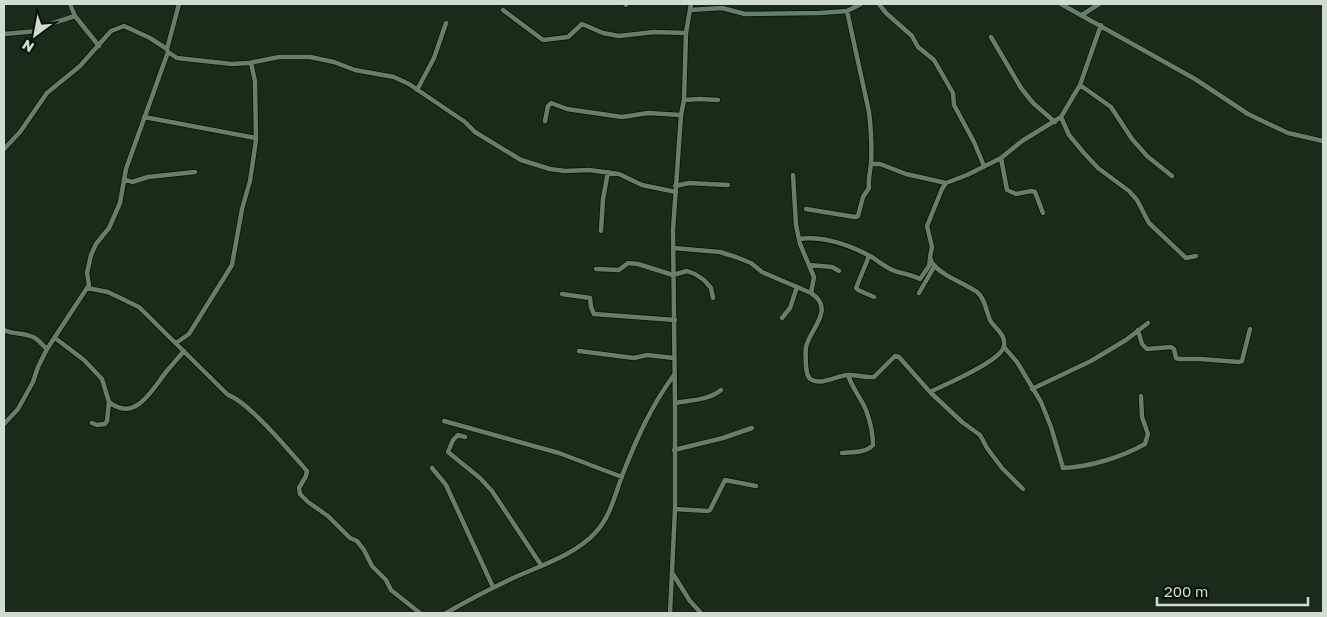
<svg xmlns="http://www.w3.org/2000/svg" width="1327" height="617" viewBox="0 0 1327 617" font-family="'Golos Text',sans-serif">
<rect width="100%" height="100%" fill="#1a2c19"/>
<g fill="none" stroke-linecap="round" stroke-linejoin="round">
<defs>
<path id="street" d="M 70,4 L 75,16 L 99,46
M 626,4 L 626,5
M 879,4 L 886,13 L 912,36 L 918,47 L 934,60 L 953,93 L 954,105 L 974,142 L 984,166
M 1061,4 L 1195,79 L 1248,114 L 1288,133 L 1323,141
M 503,10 L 543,40 L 568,37 L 582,24 L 603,33 L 619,36 L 654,32 L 686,33
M 690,10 L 722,8 L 745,14 L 820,13 L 847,11 L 861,4
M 1082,15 L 1099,4
M 4,34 L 38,31 L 41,27 L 75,16
M 991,37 L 1021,88 L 1033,103 L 1055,122
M 168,52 L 177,58 L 232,64 L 249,63 L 279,57 L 310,57 L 334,62 L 355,70 L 394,77 L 409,84 L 465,122 L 475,132 L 521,160 L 550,169 L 565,171 L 589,170 L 619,174 L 642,185 L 676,192
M 1080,85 L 1111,107 L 1132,139 L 1147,156 L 1172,176
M 417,90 L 434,58 L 446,23
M 684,100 L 700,99 L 718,100
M 144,117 L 256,138
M 1061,117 L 1069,135 L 1084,153 L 1098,168 L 1129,191 L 1137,200 L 1149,223 L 1186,258 L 1196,256
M 545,121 L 548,106 L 551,103 L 567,109 L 622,117 L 648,113 L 681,115
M 4,149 L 20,132 L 47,93 L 80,66 L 111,31 L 124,26 L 150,38 L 167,49
M 1001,158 L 1007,190 L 1016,194 L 1031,191 L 1035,192 L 1043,213
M 871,164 L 880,164 L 906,174 L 946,183
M 793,175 L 796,225 L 800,244 L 814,277 L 811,293
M 124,179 L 132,182 L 148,177 L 195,172
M 675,186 L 689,183 L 728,185
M 806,209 L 855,217 L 858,216 L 863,197 L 869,188 C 868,180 870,172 871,164 C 872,147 871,129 869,112 L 847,11
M 601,231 L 603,199 L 608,172
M 799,239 C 822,236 849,245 870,256 C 879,261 888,270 898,272 C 906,274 912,275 920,279 L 929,266 L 930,259
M 673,248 L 720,252 L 736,257 L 751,263 L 762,272 L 811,293 C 836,309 810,329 806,347 C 805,354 806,361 806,367 C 807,372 807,378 812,380 C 822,385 837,376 847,375 C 856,374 864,378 874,377 L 895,356 L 899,357 L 930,392 C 944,385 1002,361 1004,346 C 1006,334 995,329 990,320 C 986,311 985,298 977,292 C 963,282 943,277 932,263 L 930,257 L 932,247 L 927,226 L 942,189 L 946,183 L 967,175 L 1001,158 L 1022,141 L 1061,117 L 1080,85 L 1101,25
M 869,256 L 856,288 L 858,290 L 874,297
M 809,265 L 832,267 L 839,271
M 596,269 L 619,270 L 628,263 L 638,264 L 673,275 L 687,271 L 695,274 L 704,280 L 711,288 L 713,298
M 87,288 L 108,292 L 139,307 L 228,395 C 249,402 291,453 307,471 L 306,476 L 299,488 L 300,494 L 308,502 L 328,516 L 350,538 L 357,541 L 364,550 L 372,566 L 386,580 L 391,590 L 420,613
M 919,293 L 934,267
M 562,294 L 590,298 L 591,307 L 594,314 L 675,320
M 782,318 L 790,308 L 797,287
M 4,330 C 14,335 25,332 35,338 C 40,341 43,346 47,349
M 1138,330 L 1142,344 L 1147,349 L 1171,347 L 1174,349 L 1176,358 L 1179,359 L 1200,359 L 1239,362 L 1242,361 L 1250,329
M 55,338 L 84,360 L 102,379 L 109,402 L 107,421 L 105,424 L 97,425 L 92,423
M 176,343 L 189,334 L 232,265 L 242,209 L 250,181 L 256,140 L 255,81 L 251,63
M 1004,347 L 1017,362 L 1041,402 L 1051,427 L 1063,468 C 1090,467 1122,457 1145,444 L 1148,434 L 1142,417 L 1141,396
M 579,351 L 634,358 L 647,355 L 674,358
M 1032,389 L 1091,361 L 1126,340 L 1148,323
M 930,392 L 962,422 L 980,435 L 987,448 L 1002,468 L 1023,489
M 109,402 C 135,423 152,390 166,372 C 172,365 178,358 184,351
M 675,403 C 691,400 709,400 721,390
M 444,421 L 559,453 L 622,477
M 4,424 L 18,409 L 33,382 L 38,367 L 47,349 L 89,285 L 87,273 L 91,255 L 96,244 L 109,228 L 120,203 L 126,169 L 168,52 L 167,49 L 179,4
M 465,437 L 458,435 L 453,440 L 448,452 L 480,478 L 492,491 L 541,565
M 674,450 L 723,438 L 752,428
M 842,453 C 852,452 866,453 873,445 C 873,433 870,421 866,410 C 861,398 852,388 848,375
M 432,468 L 446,485 L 493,587
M 675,509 L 708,511 L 710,510 L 725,480 L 756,486
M 673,574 L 690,601 L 701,613
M 446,613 C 468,600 490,589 513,578 C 542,565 575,555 596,532 C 610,517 615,495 622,476 C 636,440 651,406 674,375
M 670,613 L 675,509 L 675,403 L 673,230 L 681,115 L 684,100 L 686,33 L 691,4"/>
</defs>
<use href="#street" stroke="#041404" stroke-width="6"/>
<use href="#street" stroke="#687e68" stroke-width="4.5"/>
</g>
<rect width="1327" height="617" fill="none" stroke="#d0dcd0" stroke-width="10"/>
<g transform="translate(35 35) rotate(212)" stroke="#0a120a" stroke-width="4" paint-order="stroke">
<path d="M0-4L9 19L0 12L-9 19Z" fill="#d0dcd0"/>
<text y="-8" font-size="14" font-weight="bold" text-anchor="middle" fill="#d0dcd0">N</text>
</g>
<path d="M1157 597v8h151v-8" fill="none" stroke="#d0dcd0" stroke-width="2.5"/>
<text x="1164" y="597" font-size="15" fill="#d0dcd0" stroke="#0a120a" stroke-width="4" paint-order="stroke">200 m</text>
</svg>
